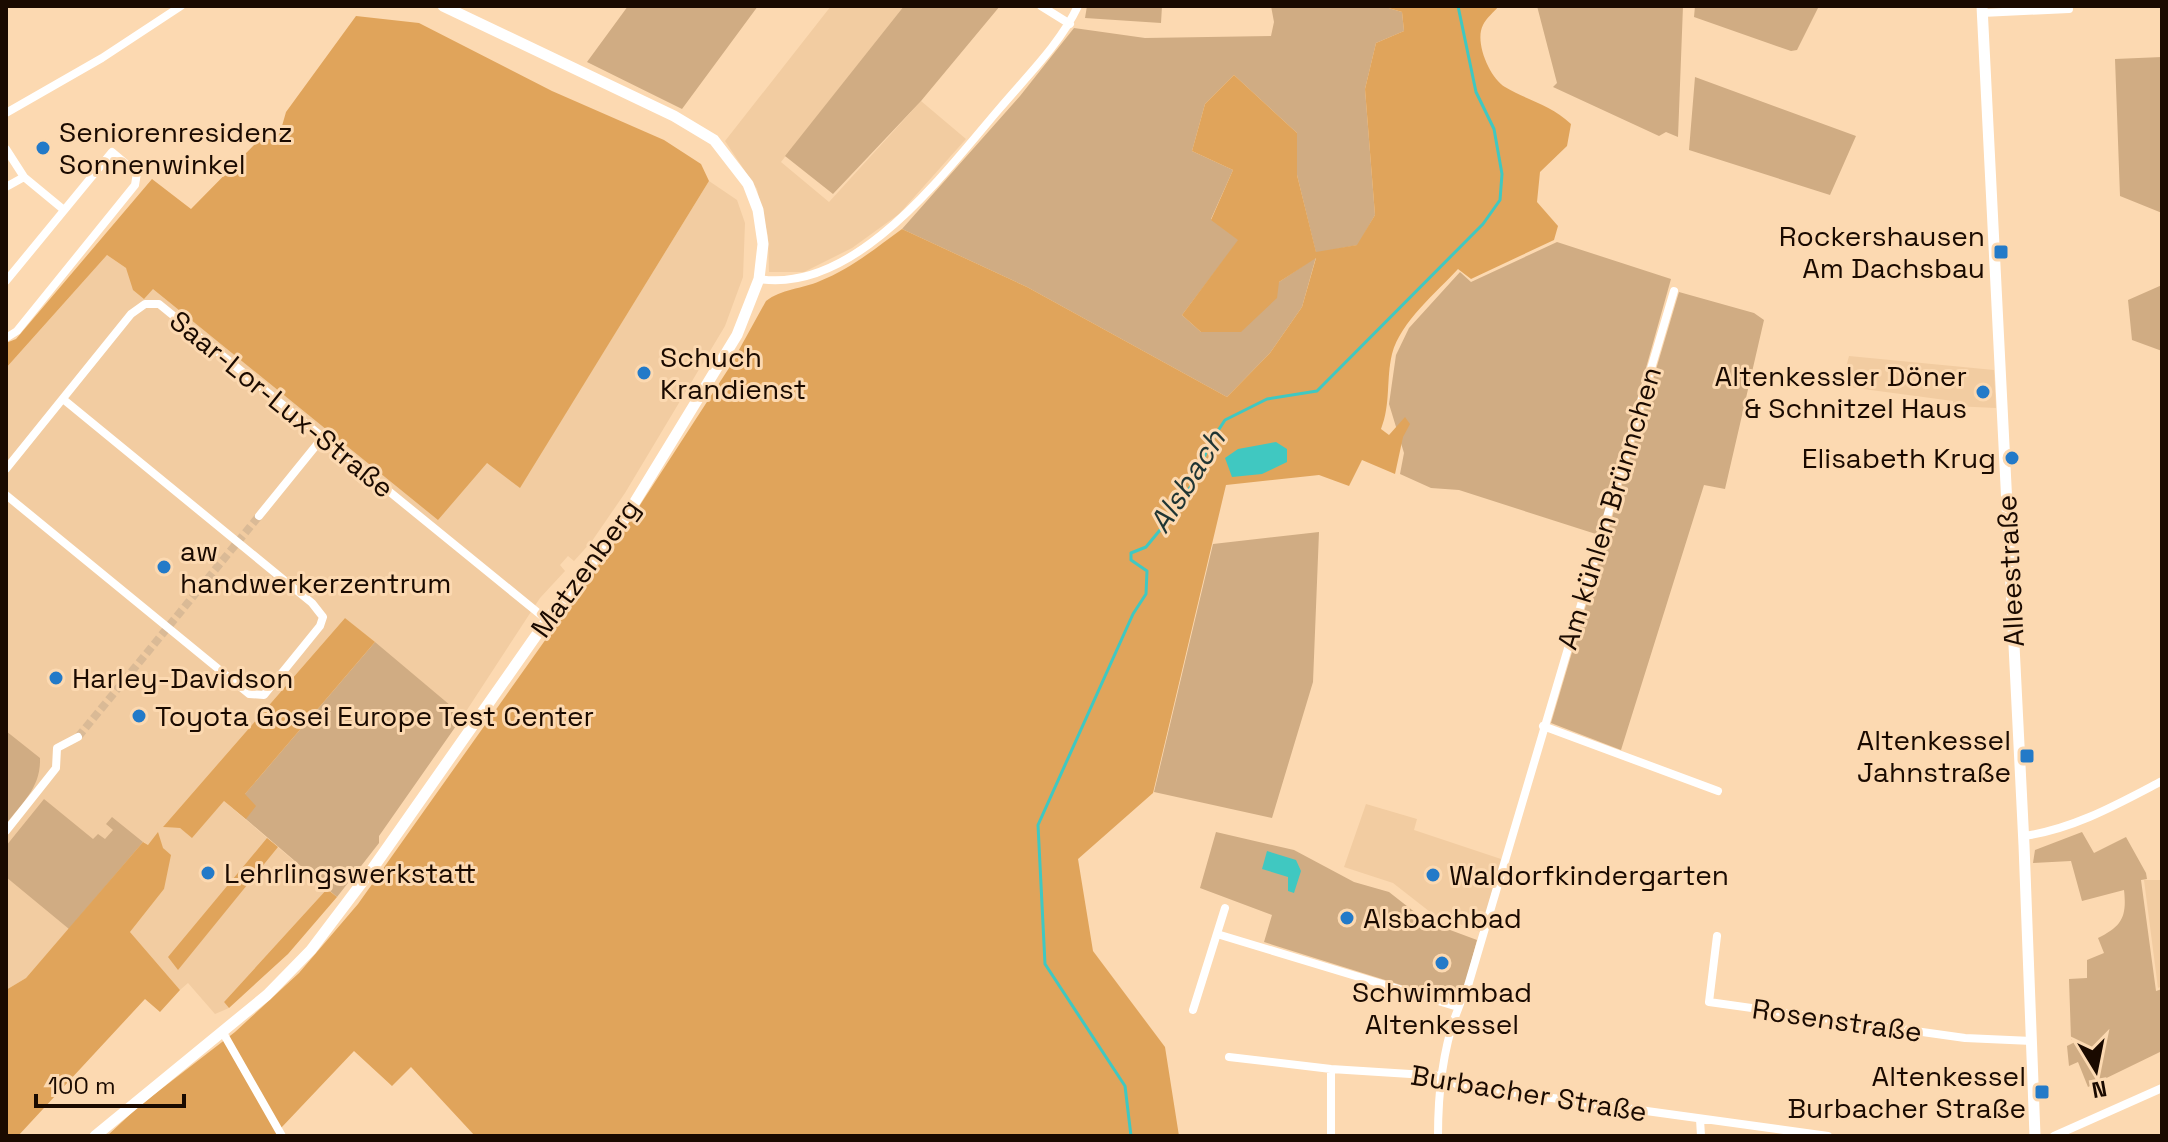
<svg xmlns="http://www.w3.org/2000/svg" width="2168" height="1142" viewBox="0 0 2168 1142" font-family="'Space Grotesk',sans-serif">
<rect width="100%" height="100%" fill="#fcd9b1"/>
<path fill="#f2cca1" d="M 831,6 L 904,6 L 781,162 L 829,202 L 921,101 L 966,139 L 899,214 L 852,248 L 804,272 L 769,272 L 768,236 L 757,189 L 725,141 Z
M 709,181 L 737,200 L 745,223 L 743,277 L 725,326 L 625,493 L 592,541 L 574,561 L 568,556 L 560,565 L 565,571 L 540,598 L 463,716 L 345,618 L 163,827 L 180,828 L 192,837 L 224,801 L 327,889 L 224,1002 L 229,1008 L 215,1014 L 188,983 L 180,990 L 130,932 L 164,889 L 161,842 L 148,845 L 144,842 L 26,978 L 6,990 L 6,368 L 107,255 L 126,268 L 144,298 L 153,288 L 487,463 L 520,487 Z
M 1849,356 L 1994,370 L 1996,408 L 1953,406 L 1953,401 L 1841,386 Z
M 1366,804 L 1417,819 L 1414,830 L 1501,859 L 1481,932 L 1434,915 L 1393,883 L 1344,867 Z
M 2144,880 L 2162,880 L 2162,986 L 2158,988 Z"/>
<path fill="#d0ac83" d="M 628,6 L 758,6 L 682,109 L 587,62 Z
M 904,6 L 1000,6 L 921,101 L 833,194 L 785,156 Z
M 1087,6 L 1162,6 L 1161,23 L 1085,18 Z
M 1271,6 L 1382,6 L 1402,12 L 1404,31 L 1376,43 L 1365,89 L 1375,215 L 1358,245 L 1316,253 L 1297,175 L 1297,133 L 1234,75 L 1205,104 L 1192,151 L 1233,170 L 1211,219 L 1239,240 L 1182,315 L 1201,332 L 1223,331 L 1279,282 L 1316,257 L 1302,307 L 1270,353 L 1227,397 L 1027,287 L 902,229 L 1020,96 L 1074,28 L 1145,38 L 1271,36 L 1274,22 Z
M 1537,6 L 1683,6 L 1678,137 L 1666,132 L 1659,136 L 1553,87 L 1557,83 Z
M 1695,6 L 1819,6 L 1797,50 L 1791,51 L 1694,17 Z
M 2162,57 L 2162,213 L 2120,196 L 2115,59 Z
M 1695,77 L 1856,136 L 1830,195 L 1689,150 Z
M 1557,242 L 1671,279 L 1599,535 L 1459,490 L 1431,488 L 1400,474 L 1404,453 L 1389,404 L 1396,355 L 1409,328 L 1460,272 L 1471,282 Z
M 2162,285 L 2162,351 L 2132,340 L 2128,300 Z
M 1679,292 L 1754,313 L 1764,320 L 1725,489 L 1704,485 L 1621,750 L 1551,723 Z
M 1319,532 L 1313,682 L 1272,818 L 1154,792 L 1213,544 Z
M 375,642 L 463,716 L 379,836 L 379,843 L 337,897 L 233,808 Z
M 6,731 L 40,758 C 41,787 23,802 6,824 Z
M 44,799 L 93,839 L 98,834 L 105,839 L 113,830 L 106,824 L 112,817 L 143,842 L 69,929 L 6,877 L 6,846 Z
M 1216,832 L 1294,850 L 1354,882 L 1389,892 L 1426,921 L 1477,940 L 1464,989 L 1449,1000 L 1264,942 L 1272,915 L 1200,888 Z
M 2082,832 L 2094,853 L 2126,837 L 2146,873 L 2147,879 L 2141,880 L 2156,991 L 2162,989 L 2162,1051 L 2088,1087 L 2078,1062 L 2069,1066 L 2067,1046 L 2075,1042 L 2071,1039 L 2069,979 L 2087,978 L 2087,960 L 2104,953 L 2098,938 C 2122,926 2127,917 2124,890 L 2082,901 L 2071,861 L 2033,863 L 2035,850 Z"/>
<path fill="#e0a45b" d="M 1382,6 L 1499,6 C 1494,12 1486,18 1483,25 C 1474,42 1490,78 1505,87 C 1529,101 1551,105 1571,124 L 1567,146 L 1540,172 L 1537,202 L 1558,226 L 1554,240 L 1471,279 L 1458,269 C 1436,293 1401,321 1392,354 C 1386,379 1391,404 1381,429 L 1389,435 L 1405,417 L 1410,424 L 1403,437 L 1395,474 L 1362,460 L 1349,486 L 1319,475 L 1226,485 L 1153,793 L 1078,859 L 1093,951 L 1165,1047 L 1179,1136 L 475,1136 L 411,1067 L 392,1086 L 354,1051 L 281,1128 L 286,1136 L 107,1136 L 138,1107 L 235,1032 L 299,973 L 358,904 L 629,522 L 729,368 L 766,301 C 781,289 802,289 820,281 C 850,269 876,248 902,229 L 1027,287 L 1227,397 L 1270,353 L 1302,307 L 1316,258 L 1279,282 L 1277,298 L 1241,332 L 1201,332 L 1182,315 L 1238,240 L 1211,220 L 1233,170 L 1192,151 L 1205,104 L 1234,75 L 1297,133 L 1297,175 L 1316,252 L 1357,245 L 1375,215 L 1365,89 L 1376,43 L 1404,31 L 1402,12 Z
M 356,16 L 419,23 L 552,91 L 664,140 L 701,164 L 709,181 L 520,488 L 487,463 L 438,520 L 153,289 L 144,299 L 133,290 L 126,268 L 107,255 L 6,368 L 6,343 L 16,339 L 152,179 L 191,209 L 259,140 L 271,139 L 280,133 L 286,112 Z
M 345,618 L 375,642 L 245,794 L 256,806 L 246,819 L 224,801 L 192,838 L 180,828 L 163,827 Z
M 158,832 L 163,848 L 171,855 L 164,889 L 130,932 L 180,990 L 160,1012 L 145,999 L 18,1136 L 6,1136 L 6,990 L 26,978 L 143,842 L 148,845 Z
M 267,838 L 278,847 L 178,970 L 168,957 Z
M 327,889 L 337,897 L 288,954 L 229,1008 L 224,1002 Z"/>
<path fill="#40c8c1" d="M 1276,442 L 1287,449 L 1287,462 L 1262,474 L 1232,477 L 1225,458 L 1238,449 Z
M 1267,851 L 1296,860 L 1301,871 L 1294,893 L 1288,891 L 1288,877 L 1262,869 Z"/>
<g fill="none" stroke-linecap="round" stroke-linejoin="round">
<path stroke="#40c8c1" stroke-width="3" d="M 1131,1136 L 1125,1086 L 1045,964 L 1038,825 L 1133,614 L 1146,594 L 1147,571 L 1131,560 L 1131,553 L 1146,547 L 1160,530 L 1198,476 L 1208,446 L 1225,420 L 1267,399 L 1317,391 L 1483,224 L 1500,200 L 1502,174 L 1494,129 L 1476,92 L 1458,6"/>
<path stroke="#daba96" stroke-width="8" stroke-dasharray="8 4" stroke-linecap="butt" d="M 78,737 L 259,516"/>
<path stroke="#fff" stroke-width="8" d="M 1041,6 L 1070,24
M 1982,13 L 2069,9
M 6,113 L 102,58 L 181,6
M 6,149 L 24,177 L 64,210
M 6,187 L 24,177
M 759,279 C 856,294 944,173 1000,108 C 1027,76 1060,44 1078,6
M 6,281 L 112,152 L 137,173 L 135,185 L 17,331 L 6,338
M 6,469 L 131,314 L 145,304 L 159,304 L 547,620
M 6,495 L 249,694 L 264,695 L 320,626 L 323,617 L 312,603 L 63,399
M 259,516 L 323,437
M 1543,726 L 1718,791
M 6,831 L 56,768 L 57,748 L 78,737
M 2024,836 C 2074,829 2118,804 2162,781
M 1217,934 L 1458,1007
M 1717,936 L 1709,1002 L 1965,1038 L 2032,1041
M 1193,1010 L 1225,908
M 222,1031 L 282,1136
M 1229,1057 L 1331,1069 L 1442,1076 L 1458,1085 L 1828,1136
M 1331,1069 L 1331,1136
M 1700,1119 L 1701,1136
M 1438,1136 C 1438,1087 1444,1033 1467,989 L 1674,291
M 2054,1136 L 2162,1088"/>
<path stroke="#fff" stroke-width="11" d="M 1982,6 L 2024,845 L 2035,1136
M 95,1136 L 267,995 L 311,950 L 373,868 L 547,620 L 622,523 L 737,335 L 759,279 L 763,244 L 758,210 L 748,184 L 714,140 L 674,116 L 443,6"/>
</g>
<g fill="#237ac8" stroke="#fcd9b1" stroke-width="3">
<circle cx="43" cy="148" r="8"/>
<rect x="1993" y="244" width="16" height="16" rx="4"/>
<circle cx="644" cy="373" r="8"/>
<circle cx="1983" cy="392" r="8"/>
<circle cx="2012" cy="458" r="8"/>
<circle cx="164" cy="567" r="8"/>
<circle cx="56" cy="678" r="8"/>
<circle cx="139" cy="716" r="8"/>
<rect x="2019" y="748" width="16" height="16" rx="4"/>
<circle cx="208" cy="873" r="8"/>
<circle cx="1433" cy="875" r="8"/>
<circle cx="1347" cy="918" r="8"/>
<circle cx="1442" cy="963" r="8"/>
<rect x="2034" y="1084" width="16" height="16" rx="4"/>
</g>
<g text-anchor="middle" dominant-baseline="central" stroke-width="6" stroke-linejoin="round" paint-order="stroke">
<g font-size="28" fill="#1a0a00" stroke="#fcd9b1" text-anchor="start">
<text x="59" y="132">Seniorenresidenz<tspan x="59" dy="32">Sonnenwinkel</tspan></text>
<text x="1985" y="236" text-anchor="end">Rockershausen<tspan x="1985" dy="32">Am Dachsbau</tspan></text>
<text x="660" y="357">Schuch<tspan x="660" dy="32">Krandienst</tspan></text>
<text x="1967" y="376" text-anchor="end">Altenkessler Döner<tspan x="1967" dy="32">&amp; Schnitzel Haus</tspan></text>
<text x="1996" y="458" text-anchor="end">Elisabeth Krug</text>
<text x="180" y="551">aw<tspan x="180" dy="32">handwerkerzentrum</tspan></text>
<text x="72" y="678">Harley-Davidson</text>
<text x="155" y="716">Toyota Gosei Europe Test Center</text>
<text x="2011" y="740" text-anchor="end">Altenkessel<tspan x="2011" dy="32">Jahnstraße</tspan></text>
<text x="224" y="873">Lehrlingswerkstatt</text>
<text x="1449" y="875">Waldorfkindergarten</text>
<text x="1363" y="918">Alsbachbad</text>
<text x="1442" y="992" text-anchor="middle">Schwimmbad<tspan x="1442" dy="32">Altenkessel</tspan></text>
<text x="2026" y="1076" text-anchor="end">Altenkessel<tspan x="2026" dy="32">Burbacher Straße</tspan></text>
</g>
<g font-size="28" fill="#1a0a00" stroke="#fcd9b1">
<text transform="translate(282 404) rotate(39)">Saar-Lor-Lux-Straße</text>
<text transform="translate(1609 508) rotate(-73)">Am kühlen Brünnchen</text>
<text transform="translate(585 568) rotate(-54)">Matzenberg</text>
<text transform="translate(2010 571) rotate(-93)">Alleestraße</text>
<text transform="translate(1837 1020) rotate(8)">Rosenstraße</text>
<text transform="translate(1529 1093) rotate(9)">Burbacher Straße</text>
</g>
<g font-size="30" font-style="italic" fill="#1f3534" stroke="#fcd9b1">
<text transform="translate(1187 481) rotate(-58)">Alsbach</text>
</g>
</g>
<rect width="2168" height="1142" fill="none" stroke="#1a0a00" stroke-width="16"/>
<g transform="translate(2096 1070) rotate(170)" stroke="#fcd9b1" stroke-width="6" paint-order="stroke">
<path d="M0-6L14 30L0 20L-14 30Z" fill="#1a0a00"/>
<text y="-12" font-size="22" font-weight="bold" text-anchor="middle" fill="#1a0a00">N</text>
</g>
<path d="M36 1094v12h148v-12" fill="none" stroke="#1a0a00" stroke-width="4"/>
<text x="48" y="1094" font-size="24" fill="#1a0a00" stroke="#fcd9b1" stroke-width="6" paint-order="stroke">100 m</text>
</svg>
